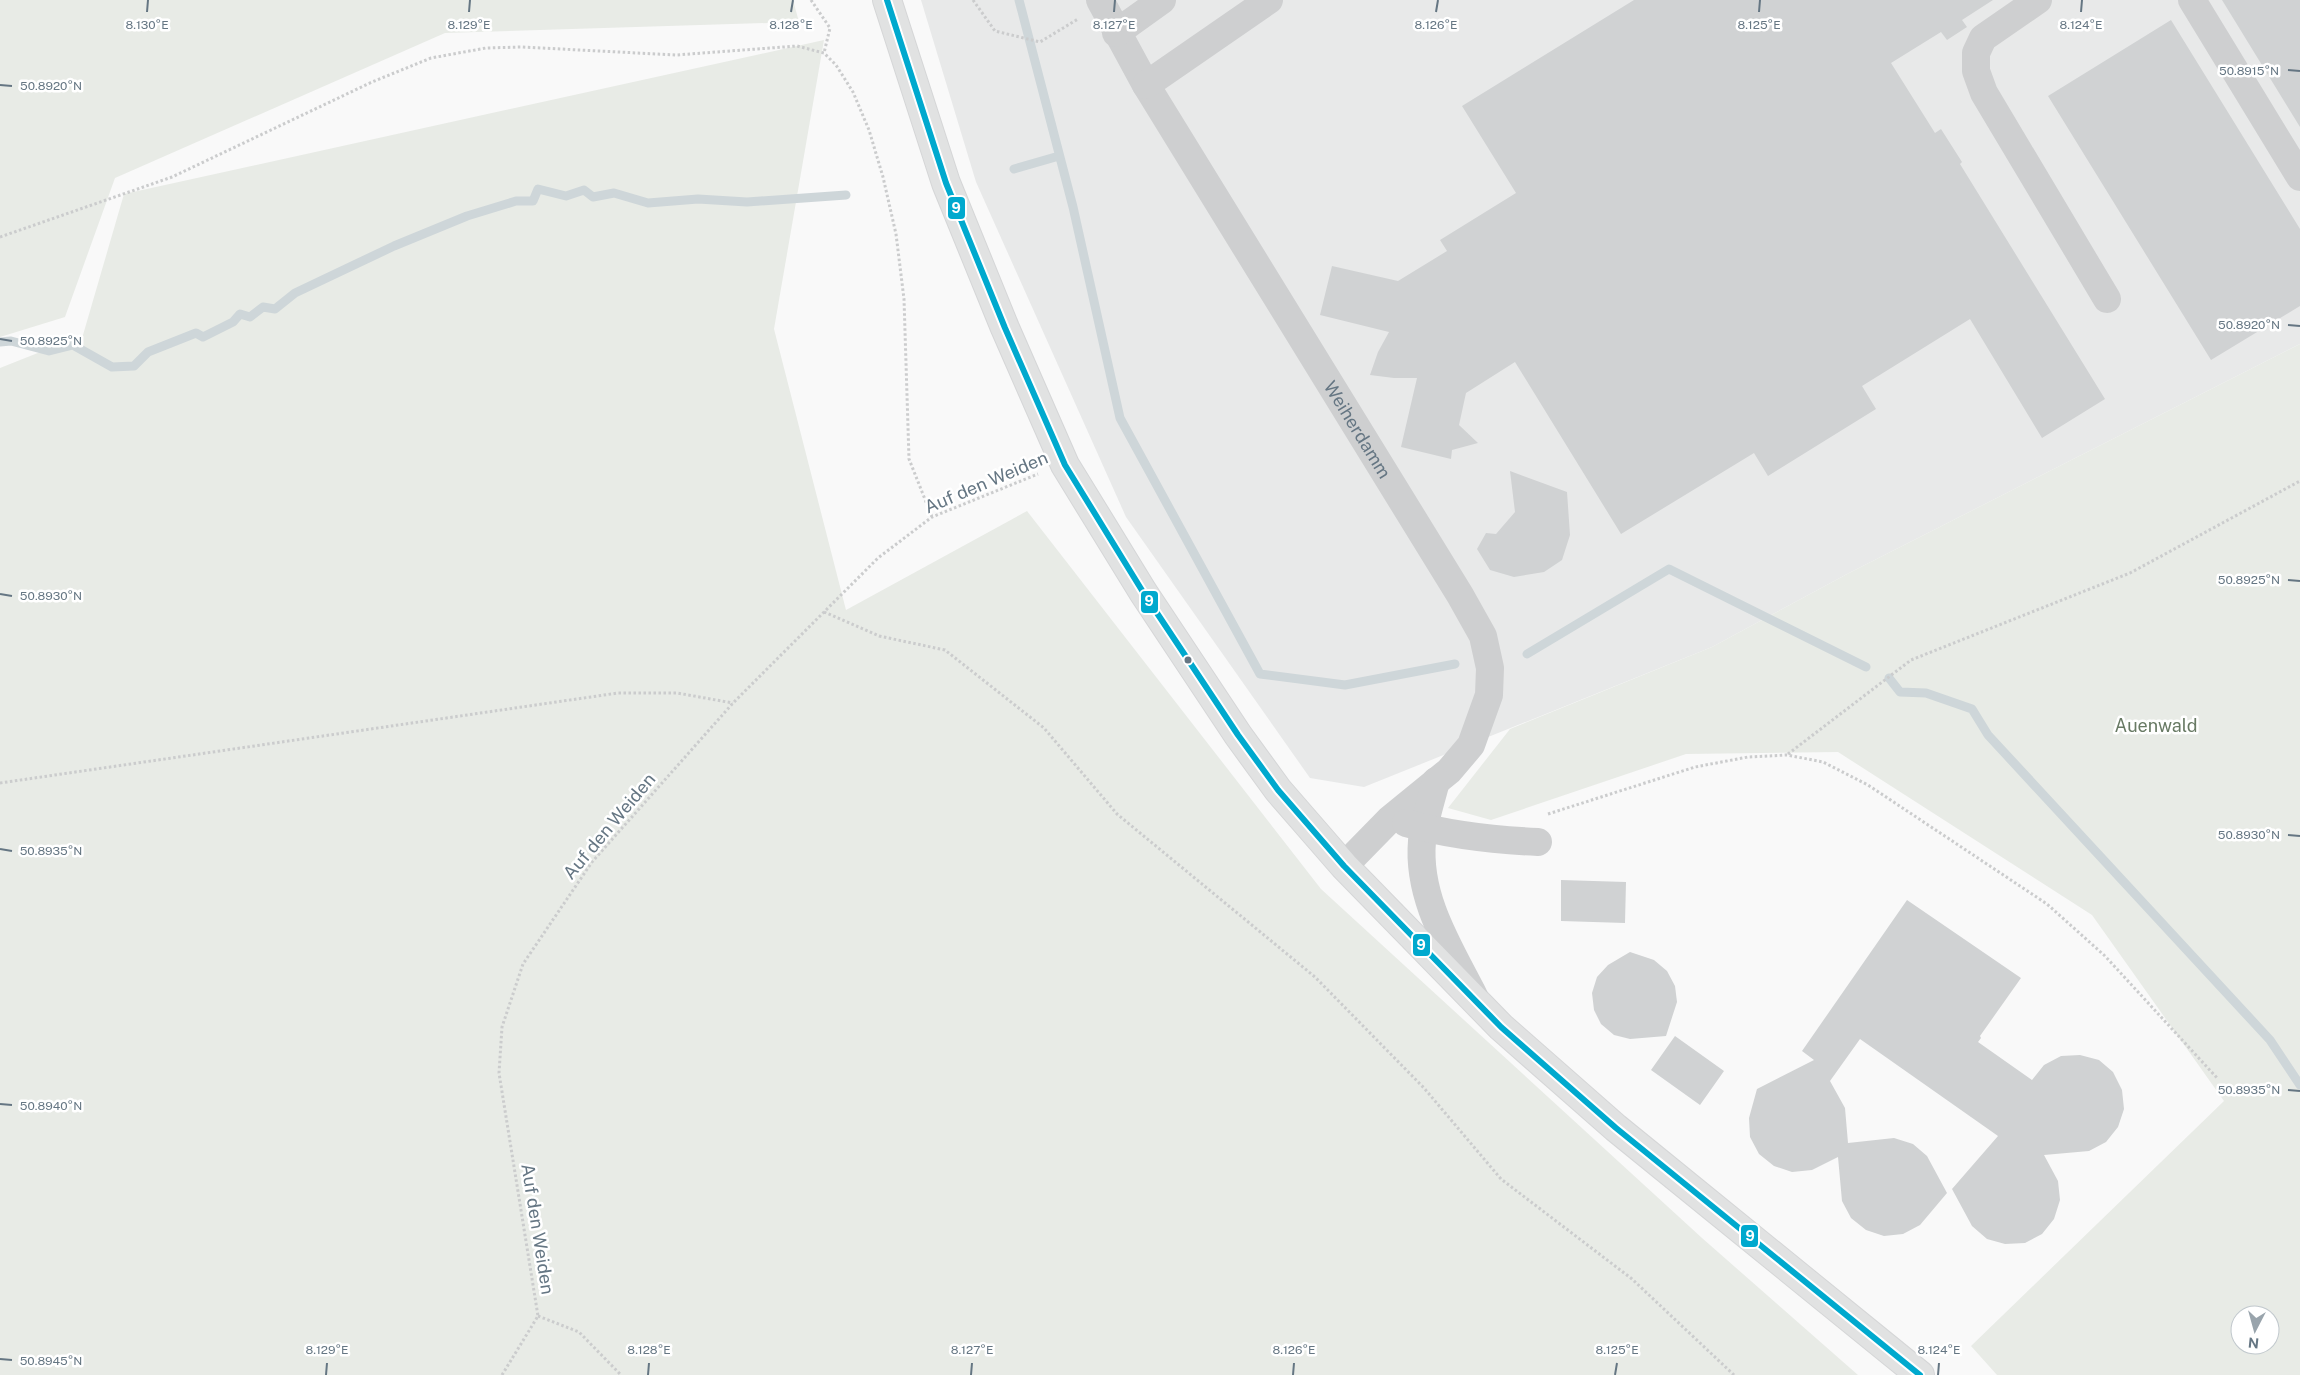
<svg xmlns="http://www.w3.org/2000/svg" width="2300" height="1375" viewBox="0 0 2300 1375" font-family="'Public Sans',sans-serif">
<rect width="100%" height="100%" fill="#f9f9f9"/>
<path fill="#e8e9e9" d="M 921,0 L 2300,0 L 2300,344 L 1849,573 L 1712,647 L 1364,787 L 1310,778 L 1126,517 L 976,182 Z"/>
<path fill="#e8ebe6" fill-rule="evenodd" d="M 0,0 L 793,0 L 799,22 L 445,33 L 115,178 L 65,317 L 0,337 Z
M 824,40 L 774,329 L 846,610 L 1027,511 L 1321,889 L 1702,1238 L 1858,1375 L 0,1375 L 0,368 L 83,335 L 124,194 Z
M 2300,344 L 2300,1375 L 1997,1375 L 1971,1346 L 2224,1101 L 2092,915 L 1838,752 L 1686,754 L 1491,820 L 1448,808 L 1510,729 L 1712,647 L 1849,573 ZM 2240,1315 L 2270,1315 L 2270,1345 L 2240,1345 Z"/>
<g fill="none" stroke-linecap="round" stroke-linejoin="round">
<path stroke="#ced6d9" stroke-width="9" d="M 1019,0 L 1073,207 L 1120,418 L 1260,674 L 1345,685 L 1455,664
M 1014,169 L 1059,156
M 0,342 L 11,341 L 49,351 L 73,345 L 112,367 L 134,366 L 148,352 L 196,333 L 203,337 L 233,322 L 240,314 L 250,317 L 263,307 L 275,309 L 295,293 L 394,246 L 467,216 L 516,201 L 533,201 L 538,189 L 566,196 L 584,190 L 593,197 L 614,193 L 648,203 L 698,199 L 747,202 L 846,195
M 1527,654 L 1669,569 L 1866,667
M 1889,678 L 1900,692 L 1926,693 L 1972,709 L 1988,735 L 2270,1040 L 2300,1085"/>
</g>
<path fill="#d0d2d3" d="M 1634,0 L 1993,0 L 1962,20 L 1967,27 L 1947,40 L 1941,32 L 1891,63 L 1935,133 L 1941,129 L 1962,162 L 1960,164 L 2105,399 L 2042,438 L 1970,319 L 1862,386 L 1876,409 L 1768,476 L 1754,453 L 1621,534 L 1515,362 L 1466,393 L 1459,425 L 1478,443 L 1452,450 L 1451,459 L 1401,447 L 1417,378 L 1394,378 L 1370,375 L 1378,352 L 1389,332 L 1320,315 L 1332,266 L 1398,281 L 1447,251 L 1440,240 L 1516,193 L 1462,106 Z
M 2222,0 L 2300,0 L 2300,127 Z
M 2171,20 L 2300,229 L 2300,306 L 2211,360 L 2048,96 Z
M 1510,471 L 1567,492 L 1570,535 L 1562,560 L 1544,572 L 1514,577 L 1490,570 L 1477,549 L 1486,533 L 1496,534 L 1515,512 Z
M 1561,880 L 1626,882 L 1625,923 L 1561,921 Z
M 1907,900 L 2021,978 L 1980,1036 L 1981,1038 L 1978,1042 L 2032,1080 L 2044,1065 L 2061,1056 L 2080,1055 L 2099,1060 L 2113,1072 L 2122,1090 L 2124,1109 L 2118,1127 L 2106,1142 L 2089,1151 L 2044,1155 L 2058,1181 L 2060,1200 L 2054,1219 L 2042,1234 L 2025,1243 L 2005,1244 L 1987,1239 L 1972,1226 L 1952,1189 L 1998,1136 L 1860,1039 L 1830,1081 L 1845,1108 L 1848,1143 L 1894,1138 L 1913,1144 L 1927,1156 L 1947,1193 L 1920,1225 L 1903,1234 L 1884,1236 L 1866,1230 L 1851,1218 L 1842,1201 L 1838,1157 L 1812,1170 L 1792,1172 L 1774,1166 L 1759,1154 L 1750,1137 L 1749,1118 L 1757,1089 L 1814,1060 L 1802,1051 Z
M 1630,952 L 1654,960 L 1667,971 L 1675,986 L 1677,1002 L 1666,1036 L 1630,1039 L 1614,1035 L 1601,1024 L 1594,1010 L 1592,993 L 1597,977 L 1608,965 Z
M 1675,1036 L 1724,1071 L 1700,1105 L 1651,1070 Z"/>
<g fill="none" stroke-linecap="round" stroke-linejoin="round">
<defs>
<path id="major" d="M 887,0 L 946,183 L 1005,328 L 1065,465 L 1143,592 L 1238,735 L 1278,790 L 1344,866 L 1501,1027 L 1616,1128 L 1920,1375"/>
</defs>
<use href="#major" stroke="#d5d6d7" stroke-width="30"/>
<path stroke="#cbcccd" stroke-width="3" stroke-dasharray="2.5 2.5" stroke-linecap="butt" d="M 811,0 L 830,28 L 824,53
M 973,0 L 995,31 L 1040,42 L 1078,19
M 0,237 L 172,177 L 372,82 L 431,58 L 486,48 L 522,47 L 676,55 L 797,46 L 824,53 L 836,65 L 853,92 L 869,130 L 883,177 L 896,234 L 904,299 L 909,459 L 932,517
M 824,612 L 879,636 L 945,650 L 1044,728 L 1117,814 L 1315,977 L 1424,1088 L 1501,1179 L 1632,1279 L 1734,1375
M 1788,754 L 1911,660 L 2130,573 L 2300,481
M 0,783 L 618,693 L 677,693 L 733,703
M 1548,814 L 1695,767 L 1748,757 L 1787,755 L 1823,762 L 1868,785 L 2047,904 L 2105,956 L 2218,1079
M 538,1316 L 579,1332 L 621,1375
M 502,1375 L 538,1316 L 499,1073 L 502,1027 L 523,964 L 592,862 L 733,703 L 878,558 L 932,517 L 1038,474"/>
<g stroke="#cecfd0" stroke-width="28">
<path id="s1" d="M 1100,0 L 1146,85 L 1460,595 L 1483,636 L 1490,668 L 1489,695 L 1471,745 L 1449,771 L 1390,819 L 1344,866"/>
<path d="M 2038,0 L 1983,38 L 1976,53 L 1976,71 L 1984,93 L 2107,299"/>
<path d="M 2192,0 L 2300,177"/>
<path d="M 1116,33 L 1162,0"/>
<path d="M 1146,85 L 1269,0"/>
<path d="M 1436,781 C 1431,801 1424,821 1422,841 C 1417,898 1449,947 1474,996"/>
<path d="M 1406,823 C 1449,835 1493,840 1538,842"/>
</g>
<use href="#major" stroke="#e1e2e2" stroke-width="28"/>
<defs>
<path id="bus-1" d="M 887,0 L 946,183 L 1005,328 L 1065,465 L 1143,592 L 1238,735 L 1278,790 L 1344,866 L 1501,1027 L 1616,1128 L 1920,1375"/>
</defs>
<use href="#bus-1" stroke="#fff" stroke-width="10"/>
<use href="#bus-1" stroke="#00a9ce" stroke-width="6"/>
</g>
<path fill="none" stroke="#657683" stroke-width="2" d="M 147,12 L 148,0M 469,12 L 470,0M 791,12 L 793,0M 1114,12 L 1115,0M 1436,12 L 1438,0M 1759,12 L 1760,0M 2081,12 L 2082,0M 2288,70 L 2300,71M 0,85 L 12,86M 2288,325 L 2300,326M 0,339 L 12,341M 2288,580 L 2300,581M 0,594 L 12,596M 2288,835 L 2300,836M 0,849 L 12,851M 2288,1090 L 2300,1091M 0,1104 L 12,1105M 0,1359 L 12,1360M 326,1375 L 327,1363M 648,1375 L 649,1363M 971,1375 L 972,1363M 1293,1375 L 1294,1363M 1615,1375 L 1617,1363M 1938,1375 L 1939,1363"/>
<circle fill="#657683" stroke="#fff" stroke-width="2" cx="1188" cy="660" r="4.5"/>
<g text-anchor="middle" dominant-baseline="central" stroke-width="5" stroke-linejoin="round" paint-order="stroke">
<g font-size="18" fill="#657683" stroke="#fff">
<text stroke="none"><textPath href="#s1" startOffset="501">Weiherdamm</textPath></text>
<text transform="translate(986 482) rotate(-23)">Auf den Weiden</text>
<text transform="translate(609 826) rotate(-50)">Auf den Weiden</text>
<text transform="translate(538 1229) rotate(81)">Auf den Weiden</text>
</g>
<g font-size="18" fill="#687a64" stroke="#fff">
<text x="2156" y="725">Auenwald</text>
</g>
</g>
<g font-size="12" text-anchor="middle" fill="#657683" stroke="#fff" stroke-width="5" stroke-linejoin="round" paint-order="stroke">
<text x="147" y="29">8.130°E</text>
<text x="469" y="29">8.129°E</text>
<text x="791" y="29">8.128°E</text>
<text x="1114" y="29">8.127°E</text>
<text x="1436" y="29">8.126°E</text>
<text x="1759" y="29">8.125°E</text>
<text x="2081" y="29">8.124°E</text>
<text x="2249" y="75">50.8915°N</text>
<text x="51" y="90">50.8920°N</text>
<text x="2249" y="329">50.8920°N</text>
<text x="51" y="345">50.8925°N</text>
<text x="2249" y="584">50.8925°N</text>
<text x="51" y="600">50.8930°N</text>
<text x="2249" y="839">50.8930°N</text>
<text x="51" y="855">50.8935°N</text>
<text x="2249" y="1094">50.8935°N</text>
<text x="51" y="1110">50.8940°N</text>
<text x="327" y="1354">8.129°E</text>
<text x="649" y="1354">8.128°E</text>
<text x="972" y="1354">8.127°E</text>
<text x="1294" y="1354">8.126°E</text>
<text x="1617" y="1354">8.125°E</text>
<text x="1939" y="1354">8.124°E</text>
<text x="51" y="1365">50.8945°N</text>
</g>
<g stroke="#fff" stroke-width="2">
<rect x="947" y="196" width="19" height="24" rx="5" fill="#00a9ce"/>
<rect x="1140" y="590" width="19" height="24" rx="5" fill="#00a9ce"/>
<rect x="1412" y="933" width="19" height="24" rx="5" fill="#00a9ce"/>
<rect x="1740" y="1224" width="19" height="24" rx="5" fill="#00a9ce"/>
</g>
<g font-size="14" text-anchor="middle" font-weight="bold" fill="#fff">
<text x="956" y="213">9</text>
<text x="1149" y="606">9</text>
<text x="1421" y="950">9</text>
<text x="1750" y="1241">9</text>
</g>
<g transform="translate(2255 1330) rotate(186)"><circle r="24" fill="#ffffff" stroke="#c1c8cd"/>
<path d="M0-4L9 19L0 12L-9 19Z" fill="#99a4ac"/>
<text y="-8" font-size="14" font-weight="bold" text-anchor="middle" fill="#657683">N</text>
</g>
</svg>
